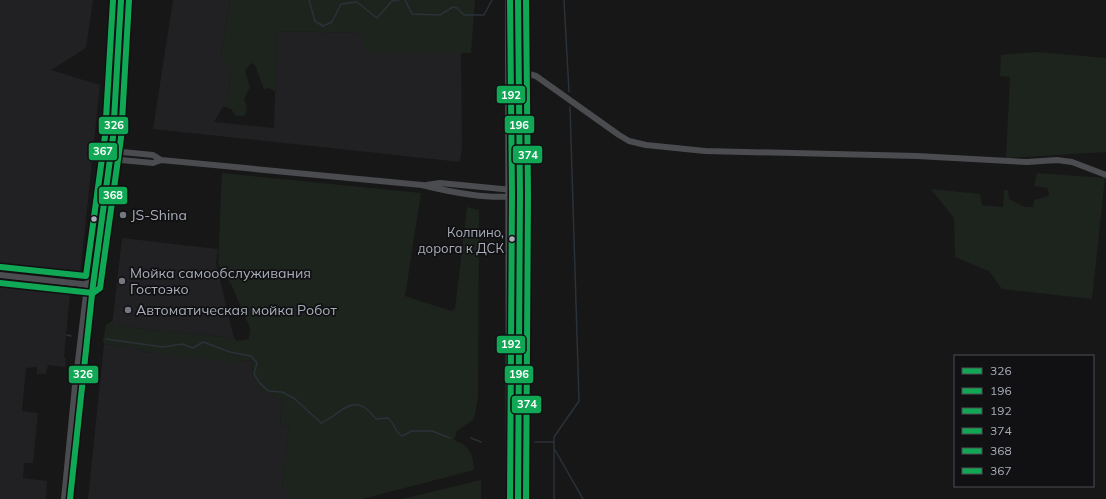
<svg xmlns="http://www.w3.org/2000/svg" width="1106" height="499" viewBox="0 0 1106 499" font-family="Mulish,sans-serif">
<rect width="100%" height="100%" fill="#171717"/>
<path fill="#212123" d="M 0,0 L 93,0 L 86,48 L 51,70 L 100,85 L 80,276 L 0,266 Z
M 173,0 L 230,0 L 221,55 L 231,69 L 228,98 L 214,122 L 274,128 L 277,31 L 363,33 L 363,52 L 461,52 L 462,148 L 460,162 L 153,129 Z
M 122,238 L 218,249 L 216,263 L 234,338 L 112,326 Z
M 0,286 L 70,293 L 64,357 L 66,358 L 65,367 L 48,365 L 46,374 L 37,374 L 37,367 L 26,368 L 22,411 L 38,413 L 33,463 L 24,463 L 23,478 L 47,481 L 46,499 L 0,499 Z
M 104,344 L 133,347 L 145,352 L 253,361 L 252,374 L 282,400 L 280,424 L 289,427 L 282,490 L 291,493 L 291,499 L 88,499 Z"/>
<path fill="#1d241e" d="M 230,0 L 475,0 L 471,53 L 363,52 L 363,33 L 277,31 L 275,92 L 269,88 L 264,89 L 255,65 L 251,63 L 245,71 L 250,87 L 244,99 C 247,104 248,111 244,116 L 236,116 L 231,109 L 223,106 L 228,98 L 231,69 L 221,55 Z
M 1037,52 L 1106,58 L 1106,152 L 1006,158 L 1010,77 L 1000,76 L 1001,55 Z
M 222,173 L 421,193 L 405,296 L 451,311 L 455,309 L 467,207 L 479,210 L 478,398 L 474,419 L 457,431 L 454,440 C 470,446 473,453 474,470 L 362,499 L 291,499 L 291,493 L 282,490 L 289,427 L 280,424 L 282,400 L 259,390 L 252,374 L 253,361 L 244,360 L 242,363 L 145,352 L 133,347 L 104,344 L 103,341 L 106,325 L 113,320 L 112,326 L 234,338 L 237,341 L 249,339 L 250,328 L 231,284 L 218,264 Z
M 1037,173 L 1105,178 L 1092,299 L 1002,289 L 989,271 L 955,257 L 954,218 L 931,189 L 980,194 L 982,205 L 1003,207 L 1004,190 L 1008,190 L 1009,199 L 1025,207 L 1033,207 L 1034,200 L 1049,196 L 1048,188 L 1034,186 Z
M 481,480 L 481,499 L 402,499 Z"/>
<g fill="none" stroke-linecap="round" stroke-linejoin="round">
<path stroke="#2a3239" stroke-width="1.5" d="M 309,0 L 315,21 L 323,26 L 332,22 L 341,4 L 357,2 L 377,18 L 392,1 L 399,0
M 405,0 L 412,14 L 440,15 L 453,7 L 457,8 L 464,15 L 484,15 L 492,0
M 564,0 L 569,92
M 67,335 L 71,336
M 106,339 L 163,347 L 182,344 L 193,348 L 203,342 L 230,352 L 251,356 L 257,363 L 254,374 L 259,382 L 268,391 L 282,392 L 295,399 L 321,423 C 343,413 354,389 376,419 L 388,418 C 395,423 393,430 402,436 L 412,431 L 432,431 L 450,438
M 471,438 L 481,442
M 535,442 L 554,442
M 555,450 L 583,499
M 554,499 L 554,437 L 579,401 L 570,107"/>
<path stroke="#4b4c50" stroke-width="6" d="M 519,74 L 529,74 L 536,76 L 619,135 L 629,141 L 646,145 L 705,151 L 917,156 L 1027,162 L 1057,160 L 1072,162 L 1106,175
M 108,152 L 112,151 L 153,155 L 161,160 L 422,185 C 446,191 497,202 520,194
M 106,157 L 110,159 L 153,163 L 161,160
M 426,185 L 440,183 L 512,190
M 0,275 L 90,285
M 64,499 L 75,386 L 105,136 L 115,0
M 70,499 L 93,285 L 113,137 L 121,0"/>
<path stroke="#4d4f52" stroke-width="8" d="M 509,0 L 510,499
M 518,0 L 520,194 L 518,499"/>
<defs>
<path id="bus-1" d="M 70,499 L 93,285 L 113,137 L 121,0"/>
<path id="bus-2" d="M 518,0 L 520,194 L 518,499"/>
<path id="bus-3" d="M 510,499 L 512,194 L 510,0"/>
<path id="bus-4" d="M 526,499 L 528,194 L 526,0"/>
<path id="bus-5" d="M 0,283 L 93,293 L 100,288 L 121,138 L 129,0"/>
<path id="bus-6" d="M 1,267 L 86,276 L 105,136 L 113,0"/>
</defs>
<use href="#bus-1" stroke="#111113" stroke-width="9"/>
<use href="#bus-2" stroke="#111113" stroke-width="9"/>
<use href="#bus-3" stroke="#111113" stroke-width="9"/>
<use href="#bus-4" stroke="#111113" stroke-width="9"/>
<use href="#bus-5" stroke="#111113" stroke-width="9"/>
<use href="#bus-6" stroke="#111113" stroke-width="9"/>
<use href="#bus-1" stroke="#10a855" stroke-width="6"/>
<use href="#bus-2" stroke="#10a855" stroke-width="6"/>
<use href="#bus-3" stroke="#10a855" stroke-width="6"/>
<use href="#bus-4" stroke="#10a855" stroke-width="6"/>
<use href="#bus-5" stroke="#10a855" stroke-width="6"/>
<use href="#bus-6" stroke="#10a855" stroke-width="6"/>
</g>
<g fill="#757880" stroke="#111113" stroke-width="1.5">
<circle cx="123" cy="215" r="4"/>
<circle cx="122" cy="281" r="4"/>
<circle cx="128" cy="310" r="4"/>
</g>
<g fill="#a8adb8" stroke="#111113" stroke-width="1.5">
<circle cx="94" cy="219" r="3.5"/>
<circle cx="512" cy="239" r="3.5"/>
</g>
<g text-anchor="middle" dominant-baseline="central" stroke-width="3.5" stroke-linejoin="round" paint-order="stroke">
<g font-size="13" fill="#a8adb8" stroke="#111113" text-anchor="end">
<text x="504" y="232">Колпино,<tspan x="504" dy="16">дорога к ДСК</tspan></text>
</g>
<g font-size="14" fill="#a8adb8" stroke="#111113" text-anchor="start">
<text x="131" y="215">JS-Shina</text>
<text x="130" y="273">Мойка самообслуживания<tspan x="130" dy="16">Гостоэко</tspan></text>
<text x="136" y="310">Автоматическая мойка Робот</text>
</g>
</g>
<g stroke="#111113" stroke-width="1.5">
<rect x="496" y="85" width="30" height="19" rx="4" fill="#10a855"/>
<rect x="504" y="115" width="31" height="19" rx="4" fill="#10a855"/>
<rect x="98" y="116" width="31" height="19" rx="4" fill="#10a855"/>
<rect x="88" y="142" width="30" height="19" rx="4" fill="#10a855"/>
<rect x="512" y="145" width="31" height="19" rx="4" fill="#10a855"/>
<rect x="98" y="186" width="30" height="19" rx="4" fill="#10a855"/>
<rect x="496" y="335" width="30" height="19" rx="4" fill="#10a855"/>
<rect x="504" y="365" width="30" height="19" rx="4" fill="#10a855"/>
<rect x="68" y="365" width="31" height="19" rx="4" fill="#10a855"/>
<rect x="511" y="395" width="31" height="19" rx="4" fill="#10a855"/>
</g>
<g font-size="11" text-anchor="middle" font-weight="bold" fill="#fff">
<text x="511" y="99">192</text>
<text x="519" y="129">196</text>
<text x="114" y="129">326</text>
<text x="103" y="155">367</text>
<text x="528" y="159">374</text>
<text x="113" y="199">368</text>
<text x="511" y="348">192</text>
<text x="519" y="378">196</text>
<text x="83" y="378">326</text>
<text x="527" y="408">374</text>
</g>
<rect x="954" y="355" width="140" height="132" fill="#111113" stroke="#4d4f55"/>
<rect x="962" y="368" width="20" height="6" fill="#10a855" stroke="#4d4f55"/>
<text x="990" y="375" font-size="12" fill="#a8adb8">326</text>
<rect x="962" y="388" width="20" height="6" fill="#10a855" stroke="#4d4f55"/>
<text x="990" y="395" font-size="12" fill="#a8adb8">196</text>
<rect x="962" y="408" width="20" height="6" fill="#10a855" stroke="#4d4f55"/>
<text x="990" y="415" font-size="12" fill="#a8adb8">192</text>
<rect x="962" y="428" width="20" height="6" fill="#10a855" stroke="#4d4f55"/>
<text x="990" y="435" font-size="12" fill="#a8adb8">374</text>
<rect x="962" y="448" width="20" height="6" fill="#10a855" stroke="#4d4f55"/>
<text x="990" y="455" font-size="12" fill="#a8adb8">368</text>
<rect x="962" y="468" width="20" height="6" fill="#10a855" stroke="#4d4f55"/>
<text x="990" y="475" font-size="12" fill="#a8adb8">367</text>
</svg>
